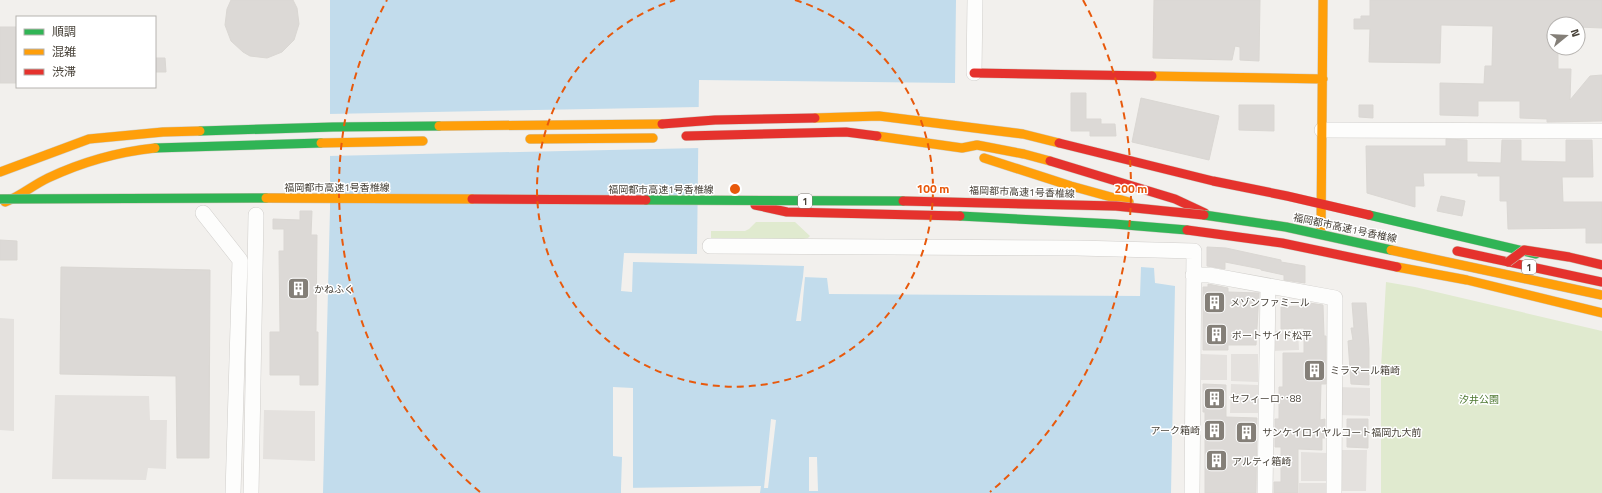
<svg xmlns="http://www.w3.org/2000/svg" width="1602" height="493" viewBox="0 0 1602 493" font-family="'Titillium Web','Noto Sans JP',sans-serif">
<rect width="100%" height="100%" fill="#f2f0ed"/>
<path fill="#e0eacf" d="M 756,222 L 795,222 L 810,236 L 808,238 L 803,239 L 711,240 L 711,231 L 745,231 L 749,229 Z
M 1386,282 L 1415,287 L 1602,331 L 1602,493 L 1381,493 L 1381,367 Z"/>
<path fill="#e4e1de" d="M 0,318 L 14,319 L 14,431 L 0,430 Z
M 1298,330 L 1299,350 L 1271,351 L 1271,331 Z
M 1201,354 L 1227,355 L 1227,380 L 1200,380 Z
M 1231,354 L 1258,354 L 1258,382 L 1231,381 Z
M 1231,384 L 1258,385 L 1258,413 L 1230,413 Z
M 1338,387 L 1370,388 L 1370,416 L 1338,415 Z
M 55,395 L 149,396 L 150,420 L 167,420 L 166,469 L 148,468 L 146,480 L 52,479 Z
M 264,410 L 315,411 L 315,461 L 263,459 Z
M 1338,450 L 1367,450 L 1366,491 L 1338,491 Z
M 1301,452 L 1327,453 L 1326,481 L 1301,481 Z
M 1299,483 L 1327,483 L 1327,493 L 1299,493 Z"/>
<path fill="#c2dcec" d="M 330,0 L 956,0 L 955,83 L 699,80 L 697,254 L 624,253 L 621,291 L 632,292 L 633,262 L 804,266 L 803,277 L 827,278 L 829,294 L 1140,296 L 1141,267 L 1154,268 L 1155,283 L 1175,286 L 1171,493 L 760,493 L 761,486 L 621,488 L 621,493 L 323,493 L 330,209 Z"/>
<path fill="#f2f0ed" d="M 700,107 L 700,148 L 328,156 L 328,114 Z
M 803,277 L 805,277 L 801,321 L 796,321 Z
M 613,387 L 633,388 L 633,488 L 621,488 L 622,457 L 613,456 Z
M 771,419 L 776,420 L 768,488 L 764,488 Z
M 809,457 L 817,457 L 818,491 L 809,491 Z"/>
<path fill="#dcd9d6" stroke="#dad7d3" d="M 231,0 L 293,0 L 297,8 L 299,24 L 294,40 L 282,52 L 267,58 L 250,56 L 243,52 L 231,41 L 225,25 L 227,9 Z
M 1154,0 L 1260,0 L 1259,61 L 1240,60 L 1240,47 L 1235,46 L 1232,60 L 1153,58 Z
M 1370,0 L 1602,0 L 1602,28 L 1578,27 L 1578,24 L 1554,24 L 1554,48 L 1558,48 L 1558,69 L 1571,69 L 1570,100 L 1590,76 L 1602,75 L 1602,121 L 1547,122 L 1547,119 L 1520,118 L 1520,101 L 1478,101 L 1478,116 L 1440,115 L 1440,83 L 1484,84 L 1485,66 L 1492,66 L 1493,26 L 1441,25 L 1440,63 L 1369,62 L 1370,29 L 1354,29 L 1354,19 L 1361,19 L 1361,16 L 1370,16 Z
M 0,27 L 17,27 L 17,83 L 0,83 Z
M 155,58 L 165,58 L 166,72 L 155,72 Z
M 1071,93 L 1086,93 L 1086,119 L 1101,119 L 1101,124 L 1115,124 L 1116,136 L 1090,136 L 1090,131 L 1071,131 Z
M 1141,98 L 1219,116 L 1209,160 L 1132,142 Z
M 1239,105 L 1274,105 L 1274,131 L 1239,130 Z
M 1359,105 L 1373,105 L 1373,118 L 1359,117 Z
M 1446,139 L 1467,140 L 1467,162 L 1501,163 L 1502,140 L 1521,140 L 1521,161 L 1566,162 L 1566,140 L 1592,140 L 1593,177 L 1562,177 L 1563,202 L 1602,202 L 1602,243 L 1586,243 L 1586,228 L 1508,229 L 1507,201 L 1500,201 L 1500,176 L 1478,176 L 1478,173 L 1423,173 L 1424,186 L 1415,186 L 1415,207 L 1367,193 L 1366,146 L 1446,146 Z
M 1441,196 L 1465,201 L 1462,216 L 1437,211 Z
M 300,211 L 312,211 L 311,235 L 317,235 L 316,332 L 318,332 L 318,385 L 300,385 L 300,375 L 270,375 L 270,332 L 280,332 L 279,251 L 284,251 L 284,229 L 273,229 L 273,219 L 300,220 Z
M 0,240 L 17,241 L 17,260 L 0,260 Z
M 1207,247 L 1226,248 L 1281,260 L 1281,262 L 1305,266 L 1305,283 L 1284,280 L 1284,275 L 1261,270 L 1261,269 L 1225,262 L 1225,269 L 1207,266 Z
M 61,267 L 210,270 L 209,458 L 177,458 L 176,376 L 60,374 Z
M 1208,284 L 1228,288 L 1228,292 L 1259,293 L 1256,345 L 1228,345 L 1228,350 L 1203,350 L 1203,287 L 1208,287 Z
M 1302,302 L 1323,305 L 1324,336 L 1326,336 L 1326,384 L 1321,384 L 1320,420 L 1325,419 L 1325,438 L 1322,438 L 1322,450 L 1298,449 L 1298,493 L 1274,493 L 1274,482 L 1281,482 L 1281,447 L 1275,447 L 1275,419 L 1279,419 L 1279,387 L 1283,387 L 1283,353 L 1304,353 L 1304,328 L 1281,329 L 1281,307 L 1303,306 Z
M 1352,303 L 1366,303 L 1369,349 L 1369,385 L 1351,384 L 1348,341 L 1353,340 L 1351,328 L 1354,328 Z
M 1203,384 L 1226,385 L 1226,417 L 1257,418 L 1256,493 L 1205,493 L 1205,412 L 1203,412 Z
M 1347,419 L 1368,419 L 1368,448 L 1347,447 Z"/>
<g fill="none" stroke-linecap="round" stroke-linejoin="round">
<defs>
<path id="street" d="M 974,73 L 975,0
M 1322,130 L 1602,131
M 203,213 L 240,260 L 233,493
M 710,246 L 1077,248 L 1194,251 L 1192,493
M 1193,275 L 1209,275 L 1335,298 L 1334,493
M 251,493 L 256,215
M 1265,493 L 1268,286"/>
<path id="fast" d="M 200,131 L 333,127 L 439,126
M 155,148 L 321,143
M 1369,215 L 1536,254
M 960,216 L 1114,224 L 1187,230"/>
<path id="slow" d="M 1152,76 L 1323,79
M 815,118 L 879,116 L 1023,134 L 1059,143
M 439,126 L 662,124
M 877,136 L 962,148 L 977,145 L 1024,154 L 1050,161
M 530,139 L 653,138
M 321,143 L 423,141
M 984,158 L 1071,186 L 1129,202
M 0,172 L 89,139 L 163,132 L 200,131
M 5,202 C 21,196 33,185 48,178 C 82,162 117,152 155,148
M 1321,231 L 1323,0
M 1397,267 L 1467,280 L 1602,313"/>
<path id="jam" d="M 974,73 L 1152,76
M 662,124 L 715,120 L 815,118
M 686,136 L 846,132 L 877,136
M 1059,143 L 1213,181 L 1287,196 L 1369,215
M 1050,161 L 1175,199 L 1205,213
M 755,205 L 787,212 L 960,216
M 1187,230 L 1282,243 L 1397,267
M 1457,251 L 1602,282"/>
</defs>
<use href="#street" stroke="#d0cecb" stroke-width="16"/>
<use href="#fast" stroke="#d0cdc4" stroke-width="10"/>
<use href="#slow" stroke="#d0cdc4" stroke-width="10"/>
<use href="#jam" stroke="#d0cdc4" stroke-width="10"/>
<use href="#street" stroke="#fdfdfc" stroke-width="15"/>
<use href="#fast" stroke="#30b455" stroke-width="9"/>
<use href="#slow" stroke="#ff9f0a" stroke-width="9"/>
<use href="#jam" stroke="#e5322d" stroke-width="9"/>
<defs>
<path id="fast-bridge" d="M 0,199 L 266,198
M 646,200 L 903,201
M 1204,215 L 1286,227 L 1391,250"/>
<path id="slow-bridge" d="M 266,198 L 472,199
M 1391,250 L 1602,295"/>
<path id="jam-bridge" d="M 472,199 L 646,200
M 903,201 L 1116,206 L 1204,215
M 1508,262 L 1524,250 L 1569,257 L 1602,265"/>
</defs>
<use href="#fast-bridge" stroke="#c8bdab" stroke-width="10" stroke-linecap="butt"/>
<use href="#slow-bridge" stroke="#c8bdab" stroke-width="10" stroke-linecap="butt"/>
<use href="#jam-bridge" stroke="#c8bdab" stroke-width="10" stroke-linecap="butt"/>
<use href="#fast-bridge" stroke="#30b455" stroke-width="9"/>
<use href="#slow-bridge" stroke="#ff9f0a" stroke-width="9"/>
<use href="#jam-bridge" stroke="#e5322d" stroke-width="9"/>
</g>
<g fill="none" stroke="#e8590c" stroke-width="2" stroke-dasharray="7 5">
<path d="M795 0A198 198 0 1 1 675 0"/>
<path d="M480 492A396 396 0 0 1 387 0M1083 0A396 396 0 0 1 990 492"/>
</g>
<defs>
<symbol id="building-square" viewBox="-11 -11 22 22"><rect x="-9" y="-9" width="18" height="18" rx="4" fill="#847f78" stroke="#fff"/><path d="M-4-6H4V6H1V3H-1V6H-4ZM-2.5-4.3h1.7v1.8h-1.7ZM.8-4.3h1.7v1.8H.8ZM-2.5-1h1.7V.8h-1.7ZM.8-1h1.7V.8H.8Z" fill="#fff"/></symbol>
</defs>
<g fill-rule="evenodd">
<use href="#building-square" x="286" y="276" width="25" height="25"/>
<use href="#building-square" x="1202" y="290" width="25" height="25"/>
<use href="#building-square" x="1204" y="322" width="25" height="25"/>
<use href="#building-square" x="1302" y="358" width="25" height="25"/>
<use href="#building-square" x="1202" y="386" width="25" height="25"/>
<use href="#building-square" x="1202" y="418" width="25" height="25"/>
<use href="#building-square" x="1234" y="420" width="25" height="25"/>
<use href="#building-square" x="1204" y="448" width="25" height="25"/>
</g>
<g text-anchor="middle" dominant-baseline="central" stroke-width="3" stroke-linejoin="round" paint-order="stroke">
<g fill="#fff" stroke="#7f7b74" stroke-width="1">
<rect x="798" y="194" width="14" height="14" rx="3"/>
<rect x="1522" y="260" width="14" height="14" rx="3"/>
</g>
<g font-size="9" font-weight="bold" fill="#484239">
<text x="805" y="201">1</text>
<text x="1529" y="267">1</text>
</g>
<g font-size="10" fill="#484239" stroke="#fff">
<text x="337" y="187">福岡都市高速1号香椎線</text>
<text x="661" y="189">福岡都市高速1号香椎線</text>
<text transform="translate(1022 192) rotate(2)">福岡都市高速1号香椎線</text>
<text transform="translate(1345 228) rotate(12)">福岡都市高速1号香椎線</text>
</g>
<g font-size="10" fill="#484239" stroke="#fff" text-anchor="start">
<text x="314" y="289">かねふく</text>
<text x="1230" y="302">メゾンファミール</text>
<text x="1232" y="335">ポートサイド松平</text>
<text x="1330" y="370">ミラマール箱崎</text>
<text x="1230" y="398">セフィーロ‥88</text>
<text x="1200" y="430" text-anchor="end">アーク箱崎</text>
<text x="1262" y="432">サンケイロイヤルコート福岡九大前</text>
<text x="1232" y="461">アルティ箱崎</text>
</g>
<g font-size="10" fill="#4c7730" stroke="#fff">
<text x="1479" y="399">汐井公園</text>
</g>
</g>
<circle cx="735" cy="189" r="6" fill="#e8590c" stroke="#fff" stroke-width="2"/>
<g font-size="12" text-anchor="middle" font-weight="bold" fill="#e8590c" stroke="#fff" stroke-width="3" stroke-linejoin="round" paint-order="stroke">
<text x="933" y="193">100 m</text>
<text x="1131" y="193">200 m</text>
</g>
<rect x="16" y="16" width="140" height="72" fill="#ffffff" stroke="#b6b3b0"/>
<rect x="24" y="29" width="20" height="6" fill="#30b455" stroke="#b6b3b0"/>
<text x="52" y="36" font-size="12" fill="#484239">順調</text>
<rect x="24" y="49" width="20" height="6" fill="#ff9f0a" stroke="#b6b3b0"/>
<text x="52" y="56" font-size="12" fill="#484239">混雑</text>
<rect x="24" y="69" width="20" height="6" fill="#e5322d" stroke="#b6b3b0"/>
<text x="52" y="76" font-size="12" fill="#484239">渋滞</text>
<g transform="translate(1566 36) rotate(72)"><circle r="19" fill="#ffffff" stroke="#b6b3b0"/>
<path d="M0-3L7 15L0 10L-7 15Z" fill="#847f78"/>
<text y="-6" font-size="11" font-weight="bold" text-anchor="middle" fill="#484239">N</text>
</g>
</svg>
